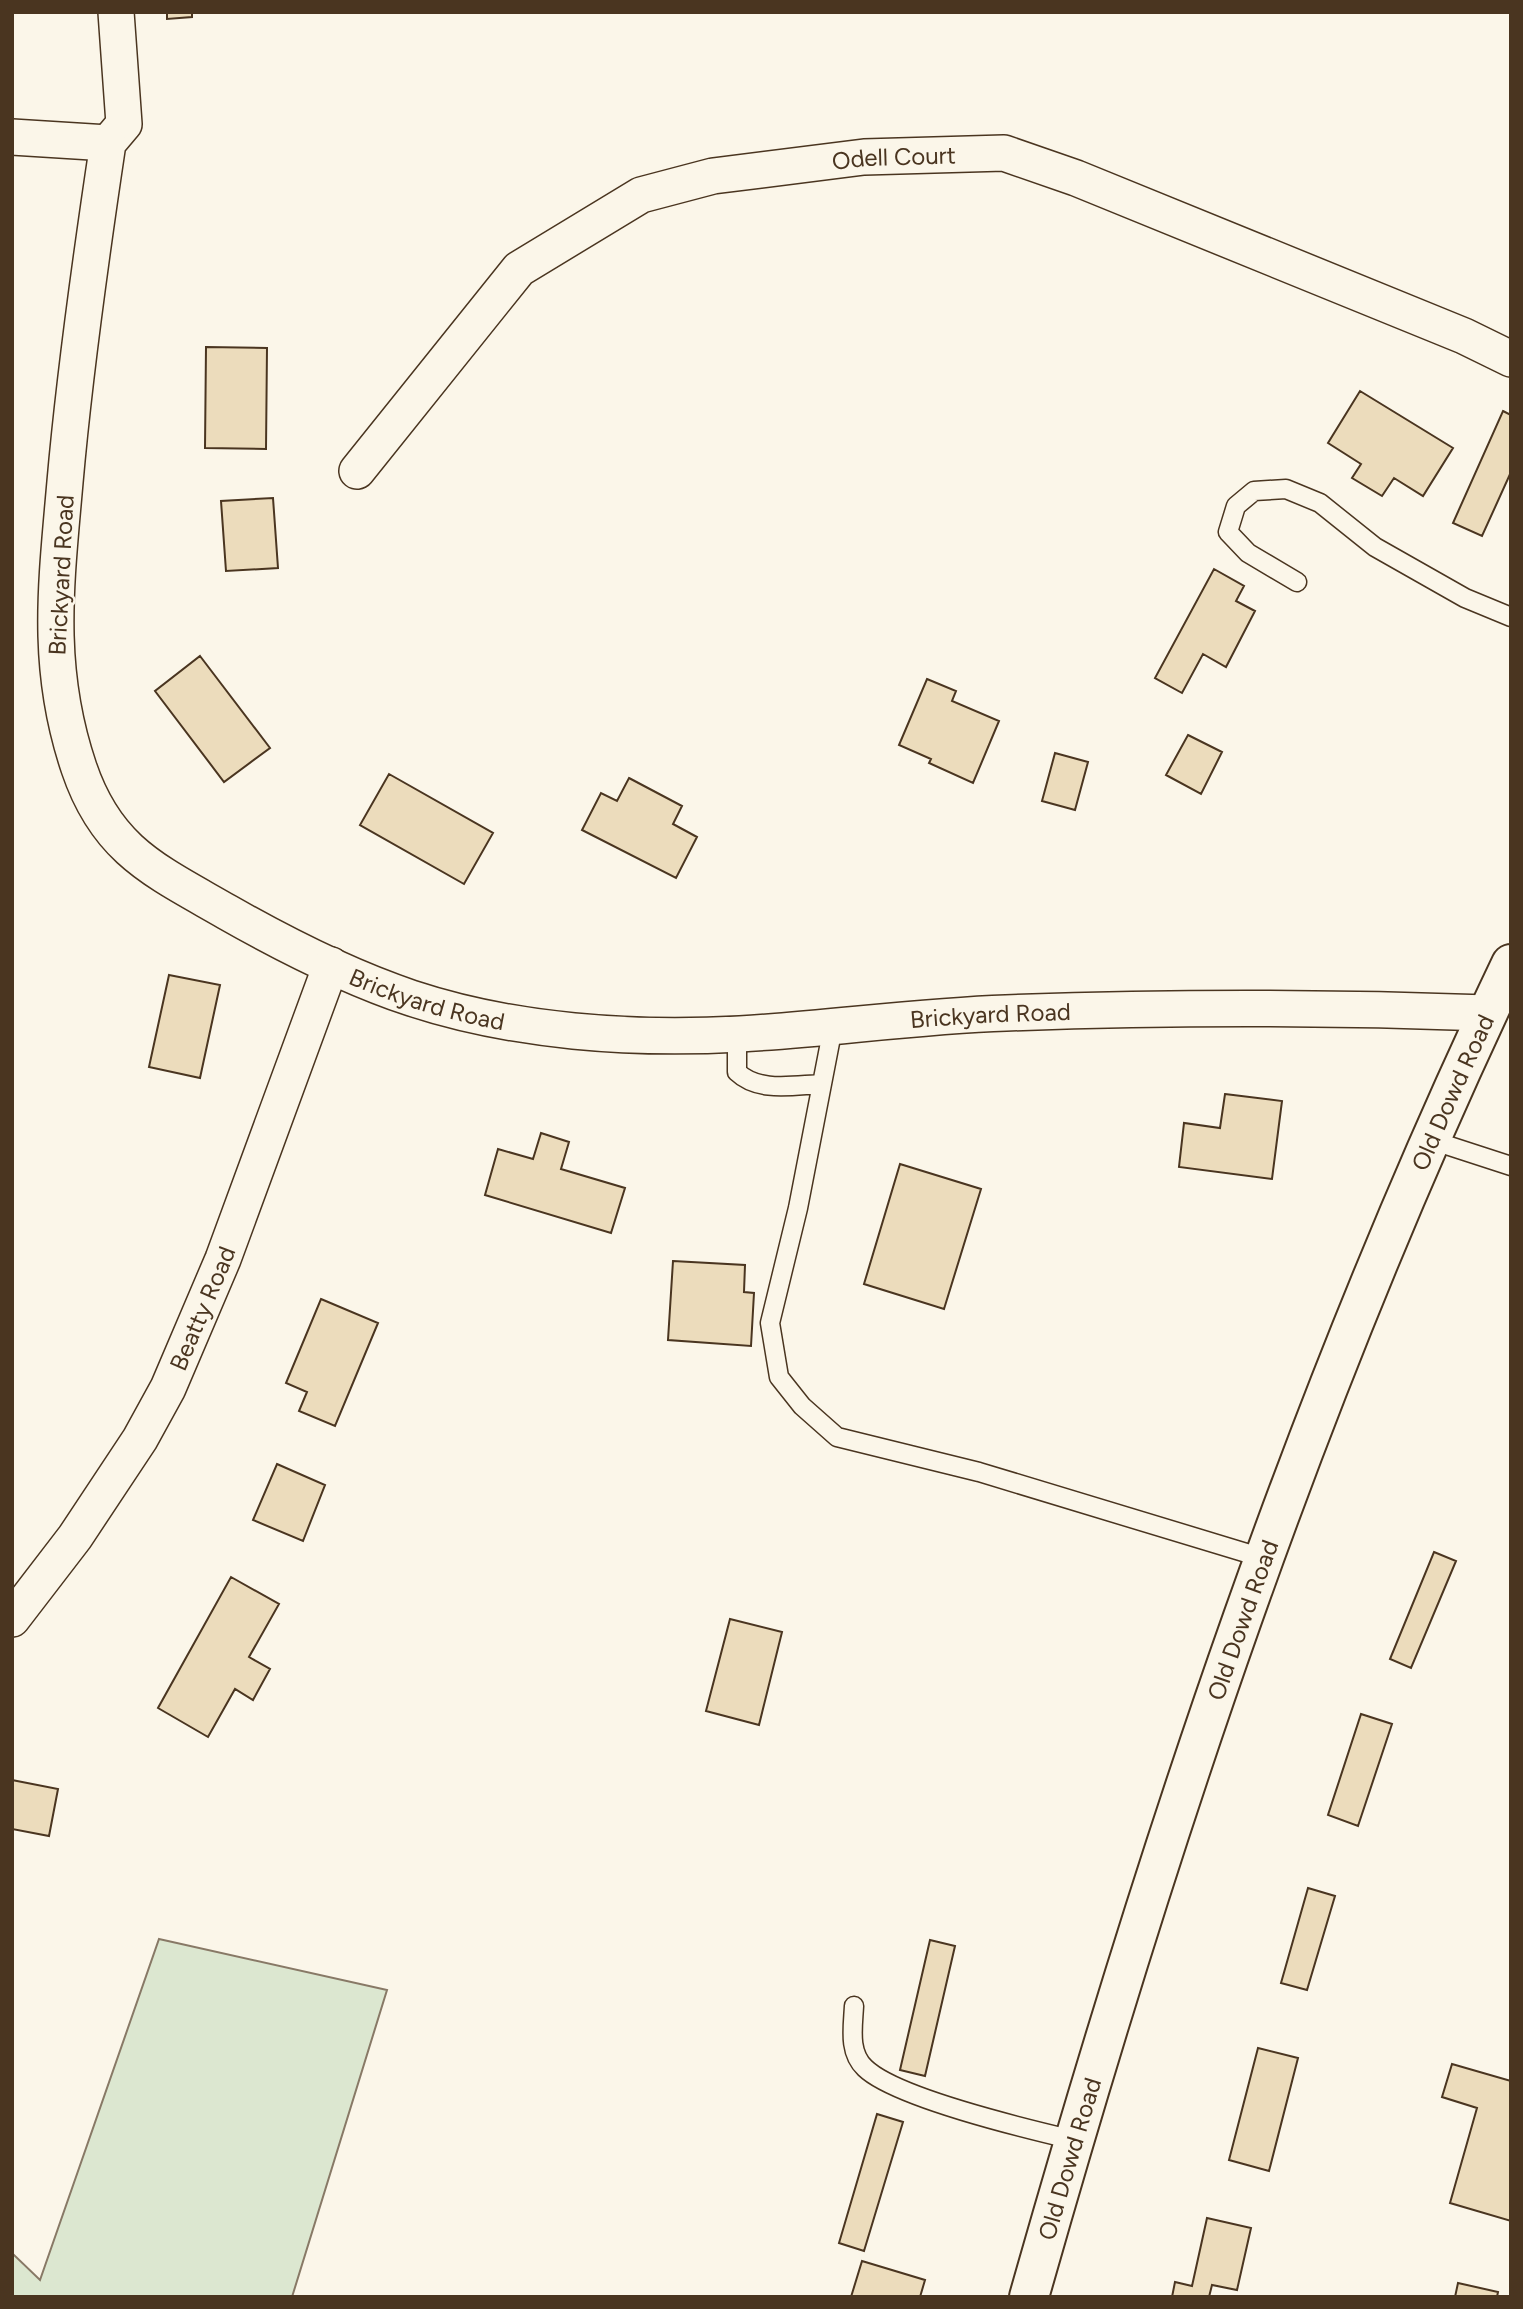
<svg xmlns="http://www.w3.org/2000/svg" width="1523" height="2309" viewBox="0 0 1523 2309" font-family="Figtree,sans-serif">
<rect width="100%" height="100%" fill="#fbf6e9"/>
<path fill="#dce7d0" stroke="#887966" stroke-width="2" d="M 159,1939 L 387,1990 L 292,2297 L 12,2297 L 12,2253 L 40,2280 Z"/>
<path fill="#ecdcbc" stroke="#4a3520" stroke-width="2" d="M 167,12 L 192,12 L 192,17 L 167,19 Z
M 206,347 L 267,348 L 266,449 L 205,448 Z
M 1360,391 L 1453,448 L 1423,496 L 1394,478 L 1382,496 L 1352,478 L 1361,464 L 1328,443 Z
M 1503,411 L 1511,415 L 1511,472 L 1482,536 L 1453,523 Z
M 273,498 L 278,568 L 226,571 L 221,501 Z
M 1214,569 L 1244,586 L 1236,601 L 1255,611 L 1226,667 L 1203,654 L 1182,693 L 1155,678 Z
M 200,656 L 270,748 L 224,782 L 155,691 Z
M 927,679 L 956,691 L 952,701 L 999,721 L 973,783 L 929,763 L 931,759 L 899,745 Z
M 1188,735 L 1222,752 L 1201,794 L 1166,775 Z
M 1055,753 L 1088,762 L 1075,810 L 1042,801 Z
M 389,774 L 493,833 L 464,884 L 360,825 Z
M 629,778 L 682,806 L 673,824 L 697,837 L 676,878 L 582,830 L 601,793 L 617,801 Z
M 169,975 L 220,985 L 200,1078 L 149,1067 Z
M 1225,1094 L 1282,1101 L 1272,1179 L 1179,1167 L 1184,1123 L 1220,1128 Z
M 541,1133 L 569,1142 L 561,1169 L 625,1188 L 611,1233 L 485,1195 L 498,1149 L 533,1159 Z
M 900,1164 L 981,1189 L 944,1309 L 864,1284 Z
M 673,1261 L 745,1265 L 744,1292 L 754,1293 L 751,1346 L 668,1340 Z
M 321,1299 L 378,1323 L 335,1426 L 299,1411 L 307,1392 L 286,1383 Z
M 277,1464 L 325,1485 L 303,1541 L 253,1520 Z
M 1434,1552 L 1456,1561 L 1411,1668 L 1390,1659 Z
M 231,1577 L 279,1604 L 249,1657 L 270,1669 L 253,1700 L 235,1689 L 208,1737 L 158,1708 Z
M 730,1619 L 782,1632 L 759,1725 L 706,1711 Z
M 1361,1714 L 1392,1724 L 1358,1826 L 1328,1815 Z
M 12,1780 L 58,1789 L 49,1836 L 12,1829 Z
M 1308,1888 L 1335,1896 L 1307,1990 L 1281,1983 Z
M 930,1940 L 955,1946 L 925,2076 L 900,2070 Z
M 1258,2048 L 1298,2058 L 1269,2171 L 1229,2160 Z
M 1452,2064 L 1511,2081 L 1511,2221 L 1450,2203 L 1477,2108 L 1442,2097 Z
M 877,2114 L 903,2122 L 864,2251 L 839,2243 Z
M 1207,2218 L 1251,2228 L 1237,2290 L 1212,2285 L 1209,2297 L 1172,2297 L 1175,2282 L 1192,2286 Z
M 862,2261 L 925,2280 L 920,2297 L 851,2297 Z
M 1458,2283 L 1498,2292 L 1497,2297 L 1455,2297 Z"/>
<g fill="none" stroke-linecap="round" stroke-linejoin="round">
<defs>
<path id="service" d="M 1297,582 L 1248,553 L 1228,532 L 1236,506 L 1254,491 L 1286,489 L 1320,503 L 1375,547 L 1465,598 L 1511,617
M 833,1027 L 798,1208 L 770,1323 L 779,1377 L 802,1406 L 837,1437 L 979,1472 L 1263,1558
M 737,1034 L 737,1072 C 759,1093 794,1085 822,1084
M 1431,1140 L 1511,1166
M 854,2006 C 853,2027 848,2052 865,2068 C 896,2098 1027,2129 1074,2140"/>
<g id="minor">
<path id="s1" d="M 116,12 L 124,124 L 108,143 C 91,256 75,368 65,482 C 56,585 45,668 79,768 C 107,851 156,871 227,912 C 285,945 348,977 411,998 C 514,1032 632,1040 740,1034 C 828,1029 917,1016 1006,1013 C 1167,1007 1327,1007 1488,1013"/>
<path d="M 12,137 L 108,143"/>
<path id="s2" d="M 357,471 L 519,269 L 641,195 L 713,176 L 864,157 L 1004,153 L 1076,178 L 1464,336 L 1511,359"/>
<path id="s3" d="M 12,1619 L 75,1537 L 140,1439 L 168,1388 L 223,1259 L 331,965"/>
</g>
<g id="tertiary">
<path id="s4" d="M 1029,2297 C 1158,1842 1307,1391 1511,964"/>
</g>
</defs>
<use href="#service" stroke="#4a3520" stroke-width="21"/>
<use href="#minor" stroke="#4a3520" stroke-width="38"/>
<use href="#tertiary" stroke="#4a3520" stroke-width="42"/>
<use href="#service" stroke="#fbf6e9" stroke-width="18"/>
<use href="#minor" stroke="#fbf6e9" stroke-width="35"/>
<use href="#tertiary" stroke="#fbf6e9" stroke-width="38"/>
</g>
<g text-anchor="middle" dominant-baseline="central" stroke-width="5" stroke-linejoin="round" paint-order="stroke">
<g font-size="24" fill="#4a3520" stroke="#fbf6e9">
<text stroke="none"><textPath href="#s2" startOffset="658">Odell Court</textPath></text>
<text transform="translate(61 575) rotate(-87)">Brickyard Road</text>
<text stroke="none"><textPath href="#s1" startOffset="1200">Brickyard Road</textPath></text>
<text stroke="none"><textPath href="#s1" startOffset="1768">Brickyard Road</textPath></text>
<text stroke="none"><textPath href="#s4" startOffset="1278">Old Dowd Road</textPath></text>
<text stroke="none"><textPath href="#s3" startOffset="366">Beatty Road</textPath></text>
<text stroke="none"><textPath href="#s4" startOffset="710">Old Dowd Road</textPath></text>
<text stroke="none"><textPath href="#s4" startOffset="144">Old Dowd Road</textPath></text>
</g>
</g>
<rect width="1523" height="2309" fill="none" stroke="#4a3520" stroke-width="28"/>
</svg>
